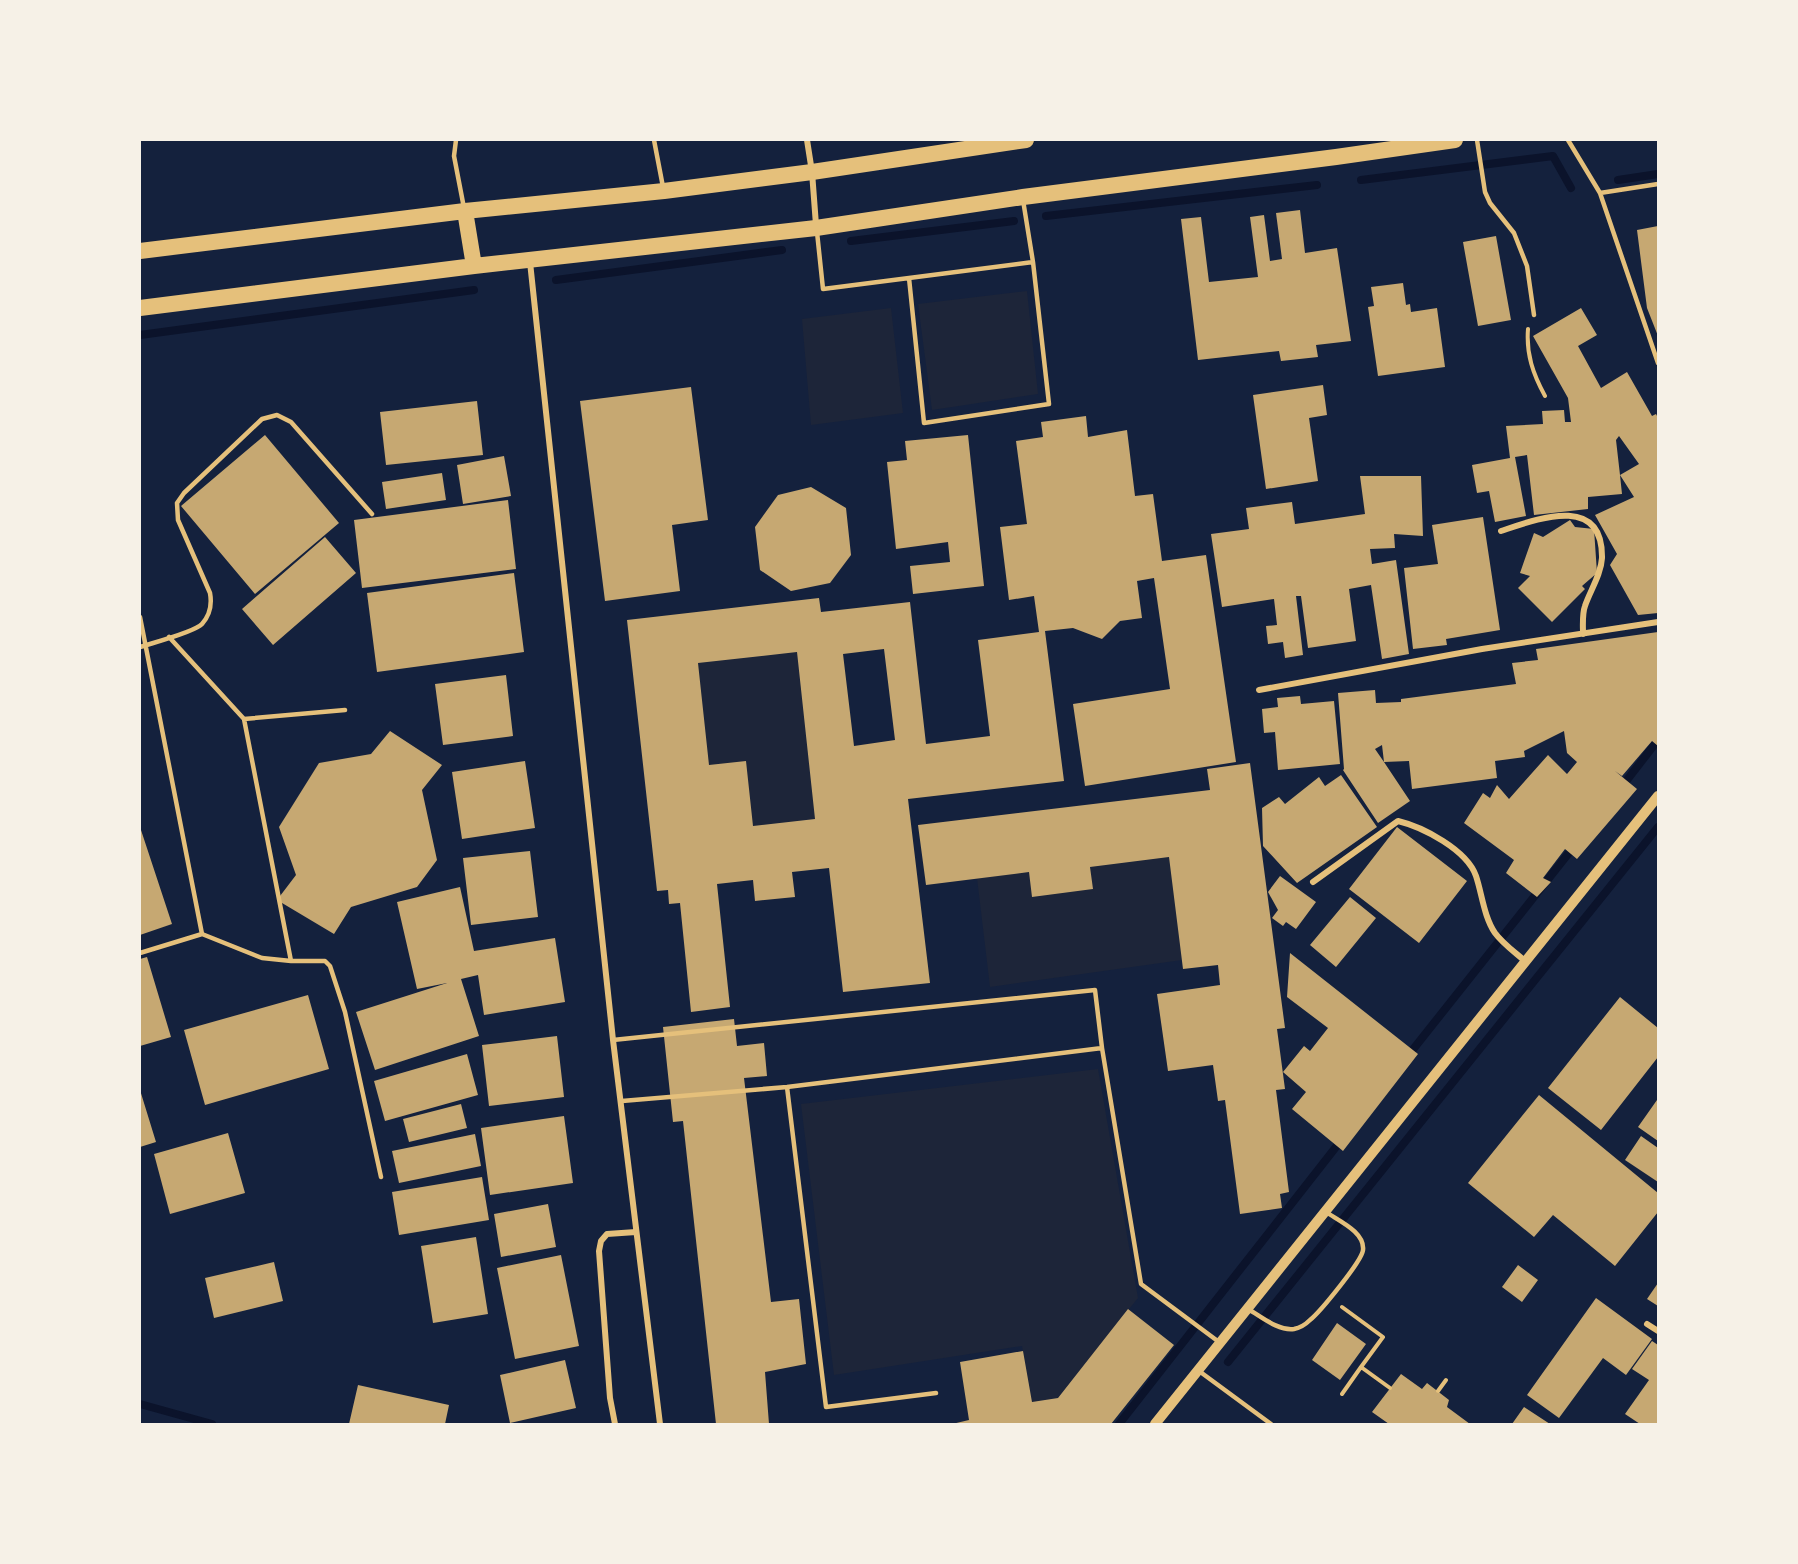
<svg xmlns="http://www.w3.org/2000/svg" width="1798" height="1564" viewBox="0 0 1798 1564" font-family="'Asap Condensed',sans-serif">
<rect width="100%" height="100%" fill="#14213d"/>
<path fill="#1d2539" d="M 1027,291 L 1038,394 L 932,410 L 918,304 Z
M 891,308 L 903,413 L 811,425 L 802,319 Z
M 797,652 L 815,819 L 753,826 L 709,765 L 698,663 Z
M 1169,857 L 1182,960 L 990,987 L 977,878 L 1029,872 L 1033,897 L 1092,889 L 1090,867 Z
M 1098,1069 L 1138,1298 L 1058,1398 L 1032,1402 L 1022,1346 L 834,1375 L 801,1104 Z"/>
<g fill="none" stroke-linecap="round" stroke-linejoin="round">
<path stroke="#0b132b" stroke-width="8" d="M 1361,180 L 1553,156 L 1571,188
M 1618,180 L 1658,174
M 1046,216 L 1317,185
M 851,241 L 1014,221
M 556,280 L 782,250
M 140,335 L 474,290
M 1620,789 L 1658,740
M 1407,1057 L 1576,844
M 1228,1362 L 1658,827
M 140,1404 L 212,1424
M 1119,1424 L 1343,1138"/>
</g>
<path fill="#c6a872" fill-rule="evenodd" d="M 1300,210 L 1305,253 L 1337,248 L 1351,341 L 1316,345 L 1318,357 L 1281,361 L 1279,351 L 1198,360 L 1181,219 L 1201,217 L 1209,282 L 1258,277 L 1250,217 L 1264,215 L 1270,261 L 1282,259 L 1276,213 Z
M 1658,226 L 1658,336 L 1647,308 L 1637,230 Z
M 1496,236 L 1511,320 L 1478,326 L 1463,242 Z
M 1403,283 L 1406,305 L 1410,304 L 1411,312 L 1437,308 L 1445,367 L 1378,376 L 1368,307 L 1374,306 L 1371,287 Z
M 1581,308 L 1597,335 L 1578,346 L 1601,388 L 1627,372 L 1652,416 L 1656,414 L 1658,418 L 1658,613 L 1638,615 L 1610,565 L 1617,554 L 1595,515 L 1634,497 L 1620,475 L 1622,494 L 1588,497 L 1588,509 L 1534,515 L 1527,455 L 1515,457 L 1526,516 L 1495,522 L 1489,491 L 1477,493 L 1472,465 L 1510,458 L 1506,426 L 1543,424 L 1542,411 L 1564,410 L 1565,422 L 1571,422 L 1568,398 L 1533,336 ZM 1619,436 L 1639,464 L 1620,475 L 1616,440 Z
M 1323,385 L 1327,415 L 1309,418 L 1318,481 L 1266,489 L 1253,395 Z
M 691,387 L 708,520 L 672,525 L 680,591 L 605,601 L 580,401 Z
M 477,401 L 483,455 L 386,465 L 380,412 Z
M 1086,416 L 1088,437 L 1127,430 L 1135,496 L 1153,494 L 1162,561 L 1206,555 L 1236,762 L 1085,786 L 1073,704 L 1170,689 L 1154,578 L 1137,581 L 1142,618 L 1120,621 L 1102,639 L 1073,628 L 1045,631 L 1064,781 L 908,799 L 930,983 L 843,992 L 829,868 L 792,872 L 795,897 L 755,901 L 753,880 L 717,884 L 730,1007 L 691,1012 L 680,903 L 669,904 L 668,890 L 657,891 L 627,620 L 819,598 L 821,612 L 910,602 L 926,744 L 990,736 L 978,640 L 1039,632 L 1034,596 L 1009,600 L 1000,527 L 1027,524 L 1016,441 L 1043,437 L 1041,422 ZM 884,649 L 895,740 L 854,746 L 843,654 ZM 797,652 L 815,819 L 753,826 L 746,761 L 709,765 L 698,663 Z
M 265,435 L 339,523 L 255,594 L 181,506 Z
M 968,435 L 984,586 L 913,594 L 910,566 L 950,562 L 948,542 L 896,549 L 887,462 L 907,460 L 905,441 Z
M 504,456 L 511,496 L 463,504 L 457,465 Z
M 442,473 L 446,500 L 386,509 L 382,482 Z
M 1360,476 L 1421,476 L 1423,536 L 1394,534 L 1395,548 L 1370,549 L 1372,564 L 1396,560 L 1409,654 L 1382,659 L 1371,585 L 1349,589 L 1356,641 L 1308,648 L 1301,596 L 1296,596 L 1303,655 L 1285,658 L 1283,642 L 1268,644 L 1266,626 L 1277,625 L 1274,599 L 1222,607 L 1211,534 L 1249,529 L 1246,508 L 1292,502 L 1295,524 L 1365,514 Z
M 811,487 L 846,508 L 851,555 L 830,583 L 791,591 L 760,570 L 755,527 L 778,495 Z
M 508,500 L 516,569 L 362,588 L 354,520 Z
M 1483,517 L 1500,630 L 1446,639 L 1447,645 L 1413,649 L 1404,568 L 1438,564 L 1432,525 Z
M 1570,520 L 1575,527 L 1594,529 L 1597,573 L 1582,586 L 1585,589 L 1552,622 L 1518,588 L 1530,576 L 1520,573 L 1534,533 L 1543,537 Z
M 325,537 L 356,573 L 273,645 L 242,609 Z
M 514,573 L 524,652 L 377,672 L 367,593 Z
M 1658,632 L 1658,746 L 1652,741 L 1622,776 L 1615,771 L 1637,789 L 1577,859 L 1565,849 L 1543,878 L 1551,882 L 1537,897 L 1506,873 L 1514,860 L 1464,823 L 1483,793 L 1490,798 L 1497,785 L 1509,799 L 1548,755 L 1567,774 L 1577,762 L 1567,753 L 1564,731 L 1524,751 L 1525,757 L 1495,761 L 1497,778 L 1412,789 L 1409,761 L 1384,762 L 1382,745 L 1375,749 L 1384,762 L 1410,801 L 1378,823 L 1343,770 L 1344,769 L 1338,693 L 1375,690 L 1376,703 L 1401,702 L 1401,699 L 1516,684 L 1512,663 L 1538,660 L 1536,649 Z
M 506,675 L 513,736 L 443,745 L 435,684 Z
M 1300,696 L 1301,704 L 1334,701 L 1340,764 L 1278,770 L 1275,732 L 1264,733 L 1262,709 L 1278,707 L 1277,698 Z
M 390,731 L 442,765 L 422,790 L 437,860 L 417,887 L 351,907 L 334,934 L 277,900 L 296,875 L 279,827 L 319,763 L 371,754 Z
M 525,761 L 535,828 L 462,839 L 452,772 Z
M 1250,763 L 1285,1028 L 1277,1029 L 1285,1089 L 1276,1090 L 1289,1192 L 1280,1194 L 1282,1208 L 1240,1214 L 1225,1100 L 1218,1101 L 1213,1065 L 1168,1071 L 1157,994 L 1220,985 L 1218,965 L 1183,969 L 1169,857 L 1090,867 L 1093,889 L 1032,897 L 1029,872 L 926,885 L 918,825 L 1210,790 L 1207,769 Z
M 1341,775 L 1377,827 L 1297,883 L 1263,846 L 1262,808 L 1279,797 L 1285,804 L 1319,777 L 1325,786 Z
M 140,827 L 172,924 L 140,935 Z
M 1397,827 L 1467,881 L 1419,943 L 1349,889 Z
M 530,851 L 538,917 L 471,925 L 463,858 Z
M 1280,876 L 1316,902 L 1296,929 L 1286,922 L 1283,926 L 1272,918 L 1278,910 L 1268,892 Z
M 460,887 L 474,951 L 555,938 L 565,1002 L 484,1015 L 478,975 L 461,979 L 479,1036 L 375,1070 L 356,1012 L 447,983 L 417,989 L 397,902 Z
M 1350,897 L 1376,918 L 1336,967 L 1310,945 Z
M 1290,953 L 1418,1054 L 1343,1151 L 1292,1109 L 1306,1092 L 1283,1072 L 1304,1046 L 1310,1051 L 1328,1028 L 1287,997 Z
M 147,957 L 171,1037 L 140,1046 L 140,959 Z
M 308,995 L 329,1069 L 205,1105 L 184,1030 Z
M 1620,997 L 1658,1028 L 1658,1057 L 1601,1130 L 1548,1088 Z
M 734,1019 L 737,1046 L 764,1043 L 767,1076 L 744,1078 L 771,1302 L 799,1299 L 806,1364 L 765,1372 L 769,1424 L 716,1424 L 683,1121 L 673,1122 L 663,1027 Z
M 557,1036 L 564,1097 L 489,1106 L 482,1045 Z
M 467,1054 L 478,1095 L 385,1121 L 374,1081 Z
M 140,1090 L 156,1142 L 140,1147 Z
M 1539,1095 L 1658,1193 L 1658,1212 L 1615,1266 L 1553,1215 L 1534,1237 L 1468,1183 Z
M 1657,1100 L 1658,1101 L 1658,1141 L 1638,1127 Z
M 461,1104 L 467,1128 L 409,1142 L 403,1119 Z
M 564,1116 L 573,1183 L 490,1195 L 481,1128 Z
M 228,1133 L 245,1193 L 170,1214 L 154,1154 Z
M 475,1134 L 481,1166 L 399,1183 L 392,1151 Z
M 1641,1136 L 1658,1148 L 1658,1182 L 1625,1160 Z
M 482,1177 L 489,1220 L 399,1235 L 392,1192 Z
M 548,1204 L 556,1247 L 501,1257 L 494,1214 Z
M 476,1237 L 488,1314 L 433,1323 L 421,1246 Z
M 561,1255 L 579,1346 L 515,1359 L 497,1268 Z
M 274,1262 L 283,1301 L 214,1318 L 205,1278 Z
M 1518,1265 L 1538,1280 L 1522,1302 L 1502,1287 Z
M 1658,1283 L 1658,1306 L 1647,1299 Z
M 1596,1298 L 1652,1339 L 1626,1375 L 1603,1358 L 1559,1418 L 1527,1395 Z
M 1128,1309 L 1174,1345 L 1111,1424 L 952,1424 L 969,1420 L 960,1362 L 1023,1351 L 1032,1402 L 1058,1398 Z
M 1337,1323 L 1366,1344 L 1340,1380 L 1312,1360 Z
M 1652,1341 L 1658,1345 L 1658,1424 L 1640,1424 L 1625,1414 L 1649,1380 L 1632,1369 Z
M 565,1360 L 576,1408 L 510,1423 L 500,1375 Z
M 1401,1374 L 1422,1389 L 1427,1383 L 1449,1400 L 1447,1407 L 1470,1424 L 1389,1424 L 1372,1412 Z
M 358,1385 L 449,1405 L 445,1424 L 349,1424 Z
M 1524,1407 L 1550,1424 L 1512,1424 Z"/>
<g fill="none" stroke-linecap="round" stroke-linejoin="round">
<path stroke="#e5c07b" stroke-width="4" d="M 1528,329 C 1526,354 1533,374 1545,396
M 1342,1307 L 1383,1337 L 1361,1367 L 1390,1388
M 1438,1391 L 1446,1380
M 1342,1394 L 1361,1367"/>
<path stroke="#e5c07b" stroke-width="4.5" d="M 456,140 L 454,156 L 464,208
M 654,140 L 663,187
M 1477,140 L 1485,192 L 1490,203 L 1514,233 L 1527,266 L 1534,315
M 1568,140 L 1600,193 L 1658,184
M 1600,193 L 1658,363
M 817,232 L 823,289 L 909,278 L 924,423 L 1049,404 L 1033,262 L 1023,200
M 909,278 L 1033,262
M 140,617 L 202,934
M 169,637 L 244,719 L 291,961
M 140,647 C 152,643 195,632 202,624 C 210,615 212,604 210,593 L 178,520 L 177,503 L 184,493 L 262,419 L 277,415 L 291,422 L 372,514
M 244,719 L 345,710
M 140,953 L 202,934 L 262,958 L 291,961 L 325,961 L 330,966 L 345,1012 L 381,1177
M 613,1040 L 1095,990 L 1102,1048 L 787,1087 L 622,1101
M 1102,1048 L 1141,1284 L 1219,1342
M 787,1087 L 826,1407 L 936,1393
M 1248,1309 C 1262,1317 1278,1331 1294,1329 C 1299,1328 1306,1324 1310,1320 C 1320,1312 1362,1261 1363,1250 C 1365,1232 1339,1221 1326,1212
M 1199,1371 L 1271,1424"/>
<path stroke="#e5c07b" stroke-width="6" d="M 807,140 L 812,172 L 816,225
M 530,262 L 613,1040 L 660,1424
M 1501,531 C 1537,519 1603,493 1602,558 C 1601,575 1590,591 1585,606 C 1582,614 1583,625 1583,634
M 1259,690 L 1482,649 L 1658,622
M 1313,882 L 1398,821 C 1423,827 1467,850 1476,876 C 1482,894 1484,917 1495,933 C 1503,944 1516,953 1526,962
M 1647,1324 L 1658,1331
M 615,1424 L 610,1398 L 599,1251 L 601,1241 L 607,1234 L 636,1232"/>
<path stroke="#e5c07b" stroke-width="10" d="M 1155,1424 L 1658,796"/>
<path stroke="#e5c07b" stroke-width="16" d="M 465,211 L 474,266
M 140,251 L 465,211 L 664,191 L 812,172 L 1026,140
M 140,308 L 474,266 L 816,228 L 1023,197 L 1336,157 L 1455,140"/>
</g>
<rect width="1798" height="1564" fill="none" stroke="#f6f1e7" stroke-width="282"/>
</svg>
